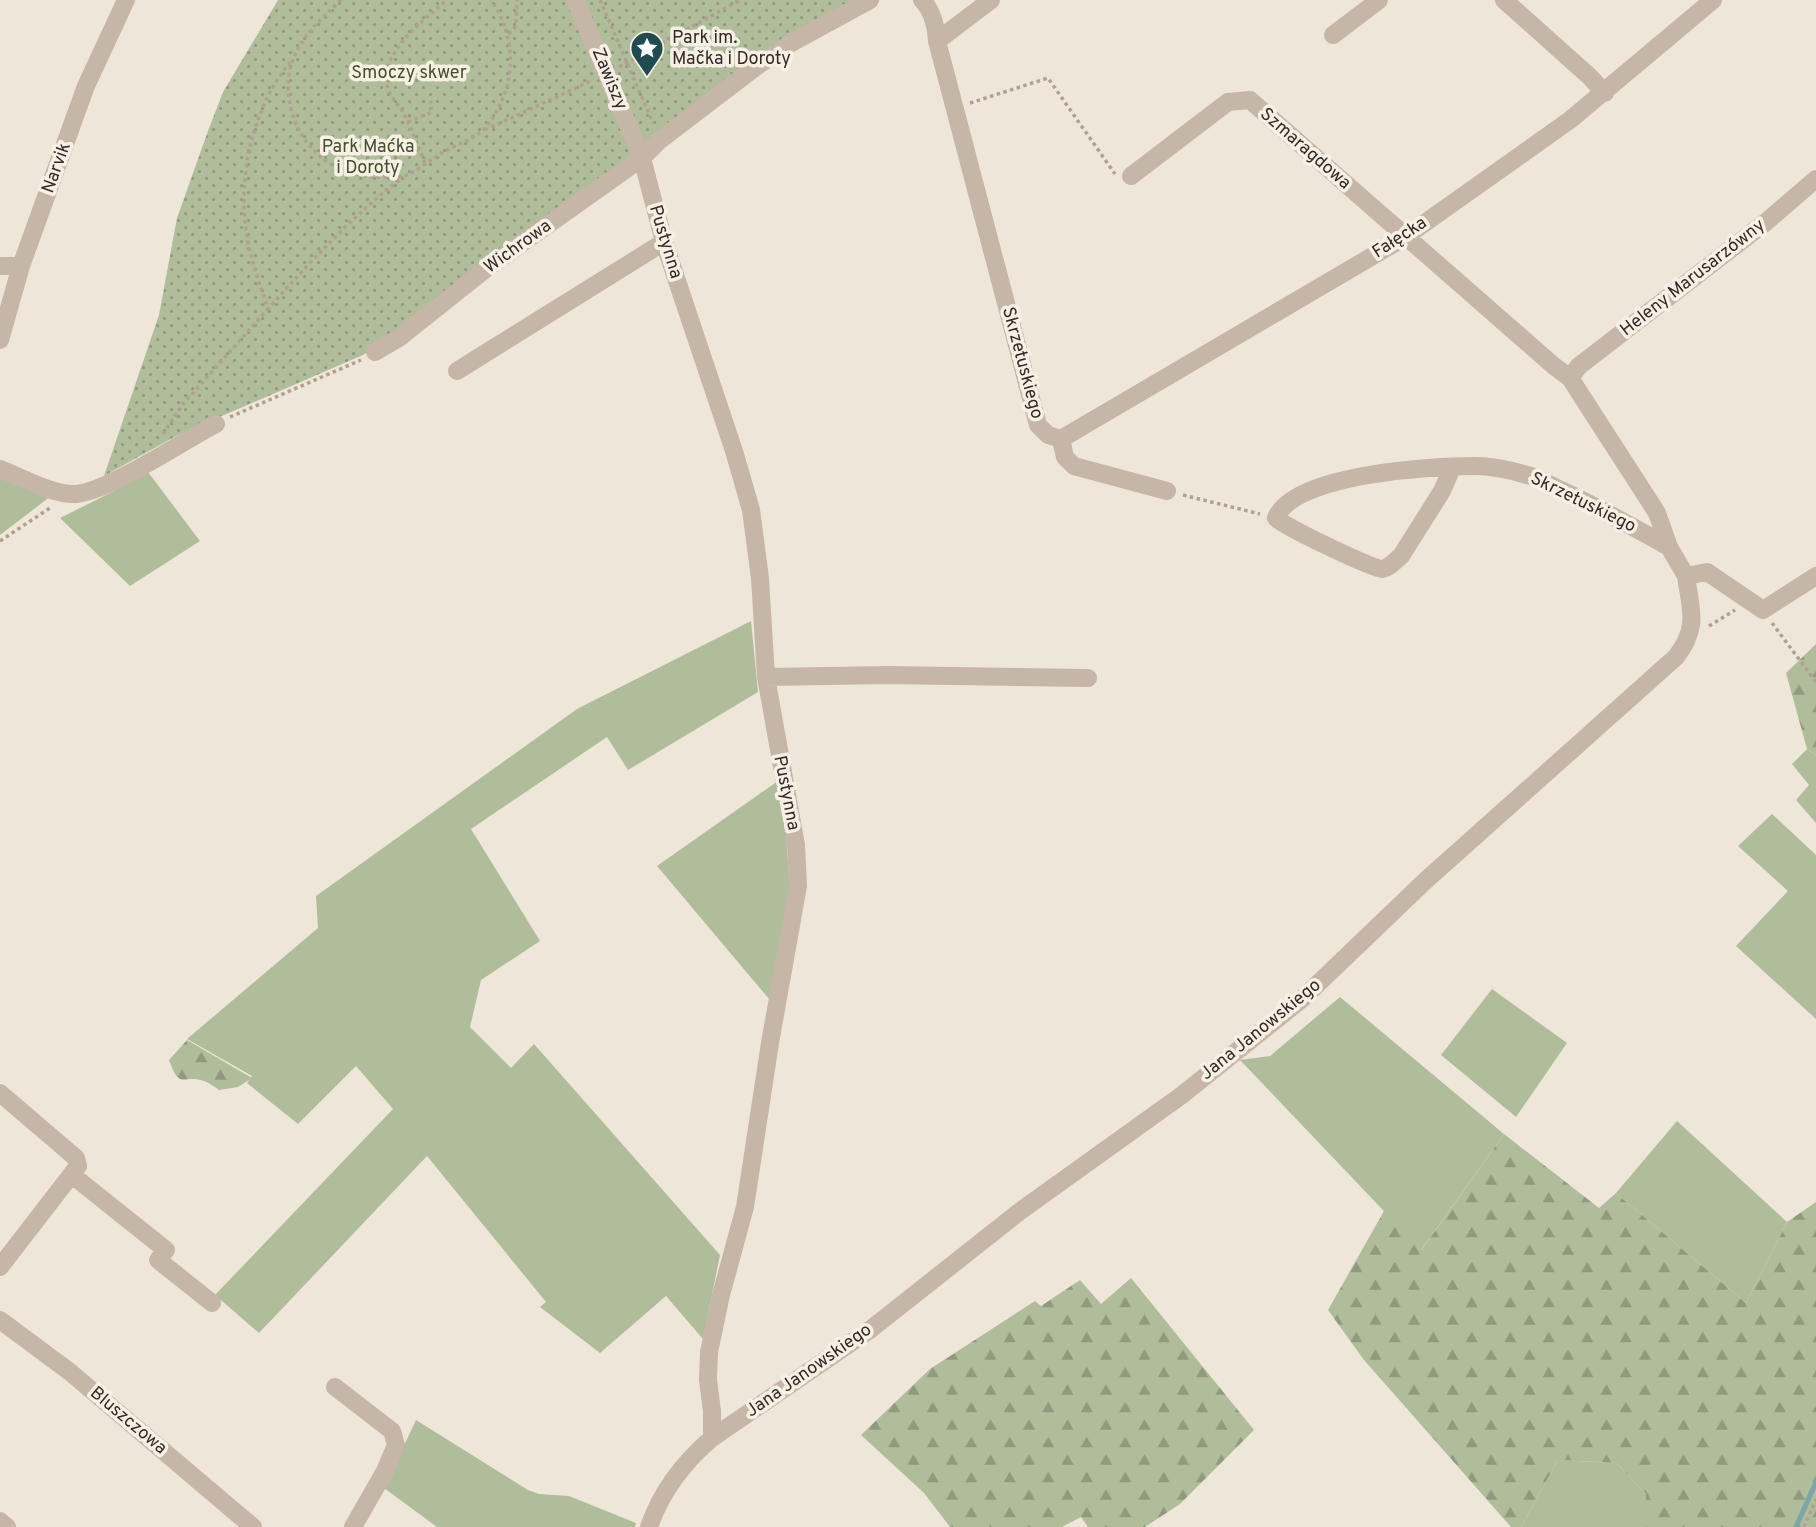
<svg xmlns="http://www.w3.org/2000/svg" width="1816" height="1527" viewBox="0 0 1816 1527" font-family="Overpass,sans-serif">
<defs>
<pattern id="forest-firs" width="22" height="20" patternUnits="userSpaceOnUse" patternTransform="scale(1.75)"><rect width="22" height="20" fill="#b0bd9b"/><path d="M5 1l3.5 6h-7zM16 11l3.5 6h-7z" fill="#909a7e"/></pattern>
<pattern id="park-dots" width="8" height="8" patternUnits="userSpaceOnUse" patternTransform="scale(1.75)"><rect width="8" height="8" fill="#b0bd9b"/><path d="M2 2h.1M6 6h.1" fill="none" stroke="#909a7e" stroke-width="1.8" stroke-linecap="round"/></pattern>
</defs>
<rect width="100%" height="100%" fill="#efe6da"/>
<path fill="#b0bd9b" d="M 148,472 L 200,541 L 130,586 L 60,518 L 114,491 L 137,473 Z
M 0,476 L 51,496 L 0,535 Z
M 751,621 L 758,692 L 628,770 L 607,737 L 471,829 L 540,941 L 481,980 L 470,1027 L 511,1068 L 534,1044 L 720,1255 L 703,1339 L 666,1296 L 600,1353 L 540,1307 L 546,1302 L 427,1156 L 259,1333 L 215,1295 L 393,1109 L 356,1066 L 298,1124 L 247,1083 L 252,1076 L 187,1039 L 318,928 L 316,896 L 577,709 Z
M 1807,749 L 1816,755 L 1816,823 L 1796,800 L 1809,785 L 1792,764 Z
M 778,781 L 786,833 L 790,893 L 770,1000 L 657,866 Z
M 1772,814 L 1816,855 L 1816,1019 L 1736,946 L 1788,891 L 1738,846 Z
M 1492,989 L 1567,1043 L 1516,1117 L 1441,1055 Z
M 1340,997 L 1504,1134 L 1421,1250 L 1240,1060 L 1270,1056 Z
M 1677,1121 L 1787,1222 L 1746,1303 L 1616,1193 Z
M 416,1420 L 528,1490 L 539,1494 L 569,1496 L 636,1523 L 635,1527 L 437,1527 L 384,1488 Z
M 1558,1460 L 1616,1463 L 1646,1494 L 1646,1527 L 1521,1527 Z"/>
<path fill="url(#forest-firs)" d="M 1816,644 L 1816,755 L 1807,749 L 1786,673 Z
M 187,1040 L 252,1078 L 238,1087 L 219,1090 C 214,1087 210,1083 204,1081 C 183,1074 180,1091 169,1060 Z
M 1504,1134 L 1599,1208 L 1616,1193 L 1746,1303 L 1787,1222 L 1816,1202 L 1816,1527 L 1646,1527 L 1646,1494 L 1616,1463 L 1558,1460 L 1521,1527 L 1511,1527 L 1364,1360 L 1328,1310 L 1384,1211 L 1422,1249 Z
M 1131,1278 L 1254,1430 L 1180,1504 L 1145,1527 L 1088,1527 L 1081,1517 L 1062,1527 L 950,1527 L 924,1493 L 861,1435 L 930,1369 L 1035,1301 L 1041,1306 L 1080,1280 L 1101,1304 Z"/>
<path fill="url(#park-dots)" d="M 278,0 L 862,0 L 619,167 L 417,321 L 363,355 L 178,435 L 104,476 L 159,315 L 177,218 L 208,131 L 223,92 Z"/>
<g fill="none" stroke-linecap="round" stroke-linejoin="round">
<path stroke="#7ba6aa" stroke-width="5" d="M 1796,1527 L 1816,1482"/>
<path stroke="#b1a091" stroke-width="3.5" stroke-dasharray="3.5 3.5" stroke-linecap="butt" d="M 341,0 C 307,32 279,58 291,109 C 302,151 337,178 381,177 C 389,177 400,178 407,175 C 420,169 432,159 443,152 C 455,145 476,139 485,128 C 516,91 519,40 491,0
M 600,0 L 653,123
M 509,34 L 516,26 L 517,0
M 290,62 C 252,109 237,178 247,236 C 251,261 260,285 268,309 C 310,262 352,216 403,177
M 619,67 L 740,0
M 970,103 L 1048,78 L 1115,174
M 408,122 L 432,112 L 431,101
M 485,130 L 593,80
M 425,163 C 419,148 413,133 406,118 C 401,106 390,99 387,85 C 380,52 425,19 447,0
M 230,417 L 361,360
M 163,434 L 183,404 L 268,309
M 1183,495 L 1260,514
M 0,541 L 50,508
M 1772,623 L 1816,682
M 1709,626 L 1735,610
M 1804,1527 L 1816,1499"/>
<path stroke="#c6b6a7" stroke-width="18" d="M 575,0 L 642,158 L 664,242 L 734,451 L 751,510 L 760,578 L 766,677 L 796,845 L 798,886 L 770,1043 L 745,1207 L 721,1295 L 709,1352 L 708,1380 L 712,1411 L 712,1438
M 922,0 C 933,11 936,26 937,41 L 991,0
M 1504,0 L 1589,76 L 1605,93
M 1333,35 L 1379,0
M 937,41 L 1038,425 L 1048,435 L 1061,439 L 1065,457 L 1074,466 L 1167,491
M 1131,176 L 1228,102 L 1250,100 L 1554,366 L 1570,378 L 1657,513 L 1669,547 L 1686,576
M 0,266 L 21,266
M 0,340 L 21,266 L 86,86 L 126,0
M 375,352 L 399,338 L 487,268 L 642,158 L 660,140 L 757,66 L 791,43 L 870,0
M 457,371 L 664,242
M 1570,378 L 1579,366 L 1766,222 L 1816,179
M 1061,439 L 1405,237 L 1570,120 L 1713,0
M 1452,468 L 1442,491 L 1401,556 C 1395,561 1389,568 1382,569 C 1375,570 1281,525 1276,518 C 1293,474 1432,466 1475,466 C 1492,466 1510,470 1527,475 C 1539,478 1550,485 1561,490 C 1598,507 1633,527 1669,547
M 0,469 C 21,477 50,493 71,494 C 101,497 186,439 216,424
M 766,677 L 888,675 L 1088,678
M 0,1093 L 76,1158 L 78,1166 L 0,1267
M 72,1175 L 166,1250 L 158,1260 L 212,1303
M 0,1320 L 70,1372 L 253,1527
M 335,1387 L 392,1431 L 396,1445 L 385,1471 L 353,1527
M 0,1521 L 7,1527
M 649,1527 C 661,1492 684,1462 712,1438 L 871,1329 L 1019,1212 L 1182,1095 L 1302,999 L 1424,882 L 1676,657 C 1699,627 1691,611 1686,576 L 1707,572 L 1763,610 L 1816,576"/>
</g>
<defs>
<symbol id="sight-pin" viewBox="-11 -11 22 30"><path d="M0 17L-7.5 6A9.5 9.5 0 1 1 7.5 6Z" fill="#204c51" stroke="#f7f0e5"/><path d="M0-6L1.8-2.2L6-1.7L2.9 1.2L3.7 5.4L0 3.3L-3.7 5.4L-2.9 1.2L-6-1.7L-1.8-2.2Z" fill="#fff"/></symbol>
</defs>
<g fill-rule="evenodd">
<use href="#sight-pin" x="628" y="29" width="38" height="52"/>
</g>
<g text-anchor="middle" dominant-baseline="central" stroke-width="7" stroke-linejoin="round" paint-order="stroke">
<g font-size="18" fill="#332b27" stroke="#f7f0e5" text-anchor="start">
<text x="672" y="38">Park im.<tspan x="672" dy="21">Mačka i Doroty</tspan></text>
</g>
<g font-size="18" fill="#414f2d" stroke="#f7f0e5">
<text x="409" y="73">Smoczy skwer</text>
<text x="368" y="147">Park Maćka<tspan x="368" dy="21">i Doroty</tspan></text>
</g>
<g font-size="18" fill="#332b27" stroke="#f7f0e5">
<text transform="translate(609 79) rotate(67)">Zawiszy</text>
<text transform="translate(1305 149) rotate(41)">Szmaragdowa</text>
<text transform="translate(57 168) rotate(-70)">Narvik</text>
<text transform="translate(1400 238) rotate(-33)">Fałęcka</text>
<text transform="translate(665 242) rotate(73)">Pustynna</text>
<text transform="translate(518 247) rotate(-36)">Wichrowa</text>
<text transform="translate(1693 278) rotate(-38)">Heleny Marusarzówny</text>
<text transform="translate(1022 363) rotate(75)">Skrzetuskiego</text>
<text transform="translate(1583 503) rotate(26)">Skrzetuskiego</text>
<text transform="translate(786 793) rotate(79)">Pustynna</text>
<text transform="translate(1261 1030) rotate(-39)">Jana Janowskiego</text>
<text transform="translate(809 1371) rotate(-35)">Jana Janowskiego</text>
<text transform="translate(128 1421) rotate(40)">Bluszczowa</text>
</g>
</g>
</svg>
